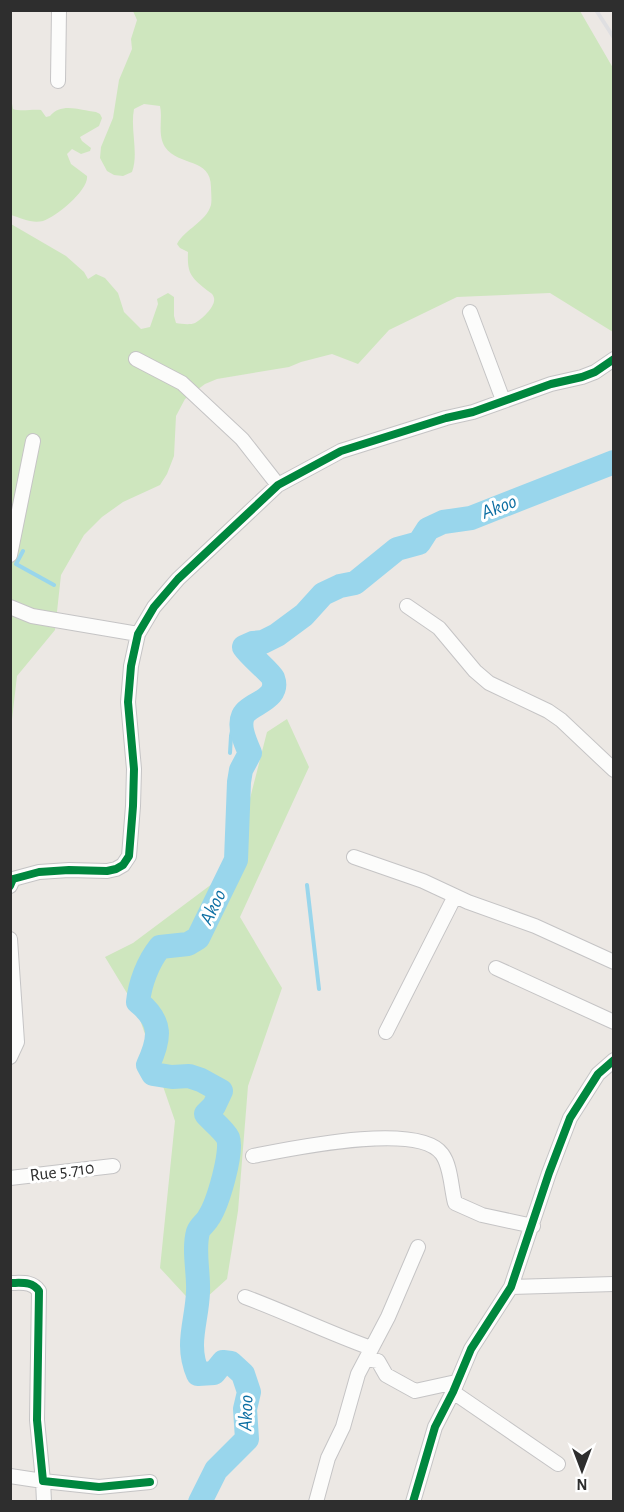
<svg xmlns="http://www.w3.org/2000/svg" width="624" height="1512" viewBox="0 0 624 1512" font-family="'Alegreya Sans',sans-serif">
<rect width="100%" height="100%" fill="#ece8e4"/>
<path fill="#cee6be" d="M 133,11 L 580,11 L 613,68 L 613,332 L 550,293 L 457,297 L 389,330 L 358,364 L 332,354 L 301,362 L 289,367 L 217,379 L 205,384 L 185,399 L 176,416 L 174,456 L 167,474 L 160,485 L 123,502 L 102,517 L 84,535 L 61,575 L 55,630 L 17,676 L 11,728 L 11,224 L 66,256 L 84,272 L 88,279 L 96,274 L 105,278 L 118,293 L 124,312 L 141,329 L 150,327 L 158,304 L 157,299 L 168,293 L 174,297 L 174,316 L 176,323 C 182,324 190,325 195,323 C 202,319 216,306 214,298 C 213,294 211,293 208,291 C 191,277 187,274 188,252 L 180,248 L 177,244 C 185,229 206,222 211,205 C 212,200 211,192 211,187 C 211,157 179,167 165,147 C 157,134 163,119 160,106 L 144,104 L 134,109 C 130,130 139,153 132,172 L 123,176 L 114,175 L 107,171 L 100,158 L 101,147 L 113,118 L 119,80 L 132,49 L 131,39 L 137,20 Z
M 10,93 L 13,109 C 21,112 32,109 41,110 L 46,117 L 50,116 C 61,102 80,110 96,112 L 100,114 L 102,118 L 99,126 L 80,137 L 82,141 L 91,148 L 90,151 L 81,154 L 72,149 L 67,154 L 71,164 L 87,176 C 89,190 56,217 43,221 C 32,224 21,218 11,215 Z
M 287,719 L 309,767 L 240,917 L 282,988 L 248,1086 L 238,1211 L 227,1279 L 196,1307 L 160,1268 L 175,1121 L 136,1008 L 105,957 L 133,943 L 232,869 L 267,732 Z"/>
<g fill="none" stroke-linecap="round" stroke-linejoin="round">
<path stroke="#99d6ec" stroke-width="4" d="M 23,551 L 16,564 L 54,585
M 230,753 L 231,736 L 234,721 L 241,720
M 307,885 L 319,989"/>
<path stroke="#99d6ec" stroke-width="24" d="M 200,1502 L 216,1470 L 247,1439 L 245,1409 L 249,1392 L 243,1374 L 231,1363 L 223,1362 L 214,1373 L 198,1374 C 185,1344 197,1322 198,1292 C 199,1273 193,1250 198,1232 C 200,1226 206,1223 209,1217 C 218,1203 233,1152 228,1138 C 224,1130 212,1121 206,1114 L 214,1106 L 221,1091 L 201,1080 L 189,1076 L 172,1077 L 153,1074 L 148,1065 C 160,1039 163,1022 138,1002 C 140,983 148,962 160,947 L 188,944 L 198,938 L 236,860 L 239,782 L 241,770 L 250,753 C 246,744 238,727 243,716 C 249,703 281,700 273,678 C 270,672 250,656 244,647 L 253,643 L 263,642 L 277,635 L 304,615 L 323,594 L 340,586 L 355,583 L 397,549 L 419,543 L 428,529 L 443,522 L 471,518 L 614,462"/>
<defs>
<path id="street" d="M 58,81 L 59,10
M 470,312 L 503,400
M 136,359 L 182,383 L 242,439 L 278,485
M 10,555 L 33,441
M 407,606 L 439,628 L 475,671 L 489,683 L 548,711 L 561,720 L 614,770
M 10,607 L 32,616 L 138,634
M 354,857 L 423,881 L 468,902 L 535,926 L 614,962
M 10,886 L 13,879 L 39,872 L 69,870 L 107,871 L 116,869 L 123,865 L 129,856 L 133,806 L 134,769 L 128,702 L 131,666 L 138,634 L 154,607 L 178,579 L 278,485 L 341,451 L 446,418 L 473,412 L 551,384 L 582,377 L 595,372 L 614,359
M 10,939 L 17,1042 L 10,1057
M 496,968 L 614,1022
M 386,1032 L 455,896
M 253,1156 C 290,1149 418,1121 442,1154 C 451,1166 451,1188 455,1203 L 482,1215 L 533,1226
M 10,1178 L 113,1166
M 10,1283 C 22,1283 32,1281 39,1291 L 37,1420 L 43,1481 L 99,1487 L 150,1482
M 511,1287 L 614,1284
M 245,1297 C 288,1313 329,1333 371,1348
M 367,1359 L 378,1361 L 386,1375 L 415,1391 L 456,1382
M 453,1392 L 558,1464
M 10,1476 L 43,1481 L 44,1502
M 316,1502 L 328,1458 L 343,1427 L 358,1374 L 388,1317 L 418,1247
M 413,1502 L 435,1427 L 453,1392 L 471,1349 L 511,1287 L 549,1173 L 570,1118 L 598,1074 L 614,1060"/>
</defs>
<use href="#street" stroke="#c5c4c5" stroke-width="16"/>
<use href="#street" stroke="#fcfcfb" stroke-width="14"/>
<path stroke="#dfdfe1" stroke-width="4" d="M 596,10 L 614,38"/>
<defs>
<path id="cycleway" d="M 10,886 L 13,879 L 39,872 L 69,870 L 107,871 L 116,869 L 123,865 L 129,856 L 133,806 L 134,769 L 128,702 L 131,666 L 138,634 L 154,607 L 178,579 L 278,485 L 341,451 L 446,418 L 473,412 L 551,384 L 582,377 L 595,372 L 614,359
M 10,1283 C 22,1283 32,1281 39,1291 L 37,1420 L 43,1481 L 99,1487 L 150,1482
M 413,1502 L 435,1427 L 453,1392 L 471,1349 L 511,1287 L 549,1173 L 570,1118 L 598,1074 L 614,1060"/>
</defs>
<use href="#cycleway" stroke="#fff" stroke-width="11"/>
<use href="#cycleway" stroke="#00873e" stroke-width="8"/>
</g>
<g text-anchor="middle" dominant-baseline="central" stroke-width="6" stroke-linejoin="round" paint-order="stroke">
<g font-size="18" fill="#2e2e2e" stroke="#fff">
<text transform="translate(62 1172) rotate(-7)">Rue 5.710</text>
</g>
<g font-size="20" font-style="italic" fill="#0d6fa3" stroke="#fff">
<text transform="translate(499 507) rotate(-21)">Akoo</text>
<text transform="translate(213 907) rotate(-64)">Akoo</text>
<text transform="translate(246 1413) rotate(-88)">Akoo</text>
</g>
</g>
<rect width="624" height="1512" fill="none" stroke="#2e2e2e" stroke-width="24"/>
<g transform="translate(582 1470) rotate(180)" stroke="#ffffff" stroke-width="4.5" paint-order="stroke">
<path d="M0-4.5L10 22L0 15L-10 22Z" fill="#2e2e2e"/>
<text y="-9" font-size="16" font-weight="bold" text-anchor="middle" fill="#2e2e2e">N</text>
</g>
</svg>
